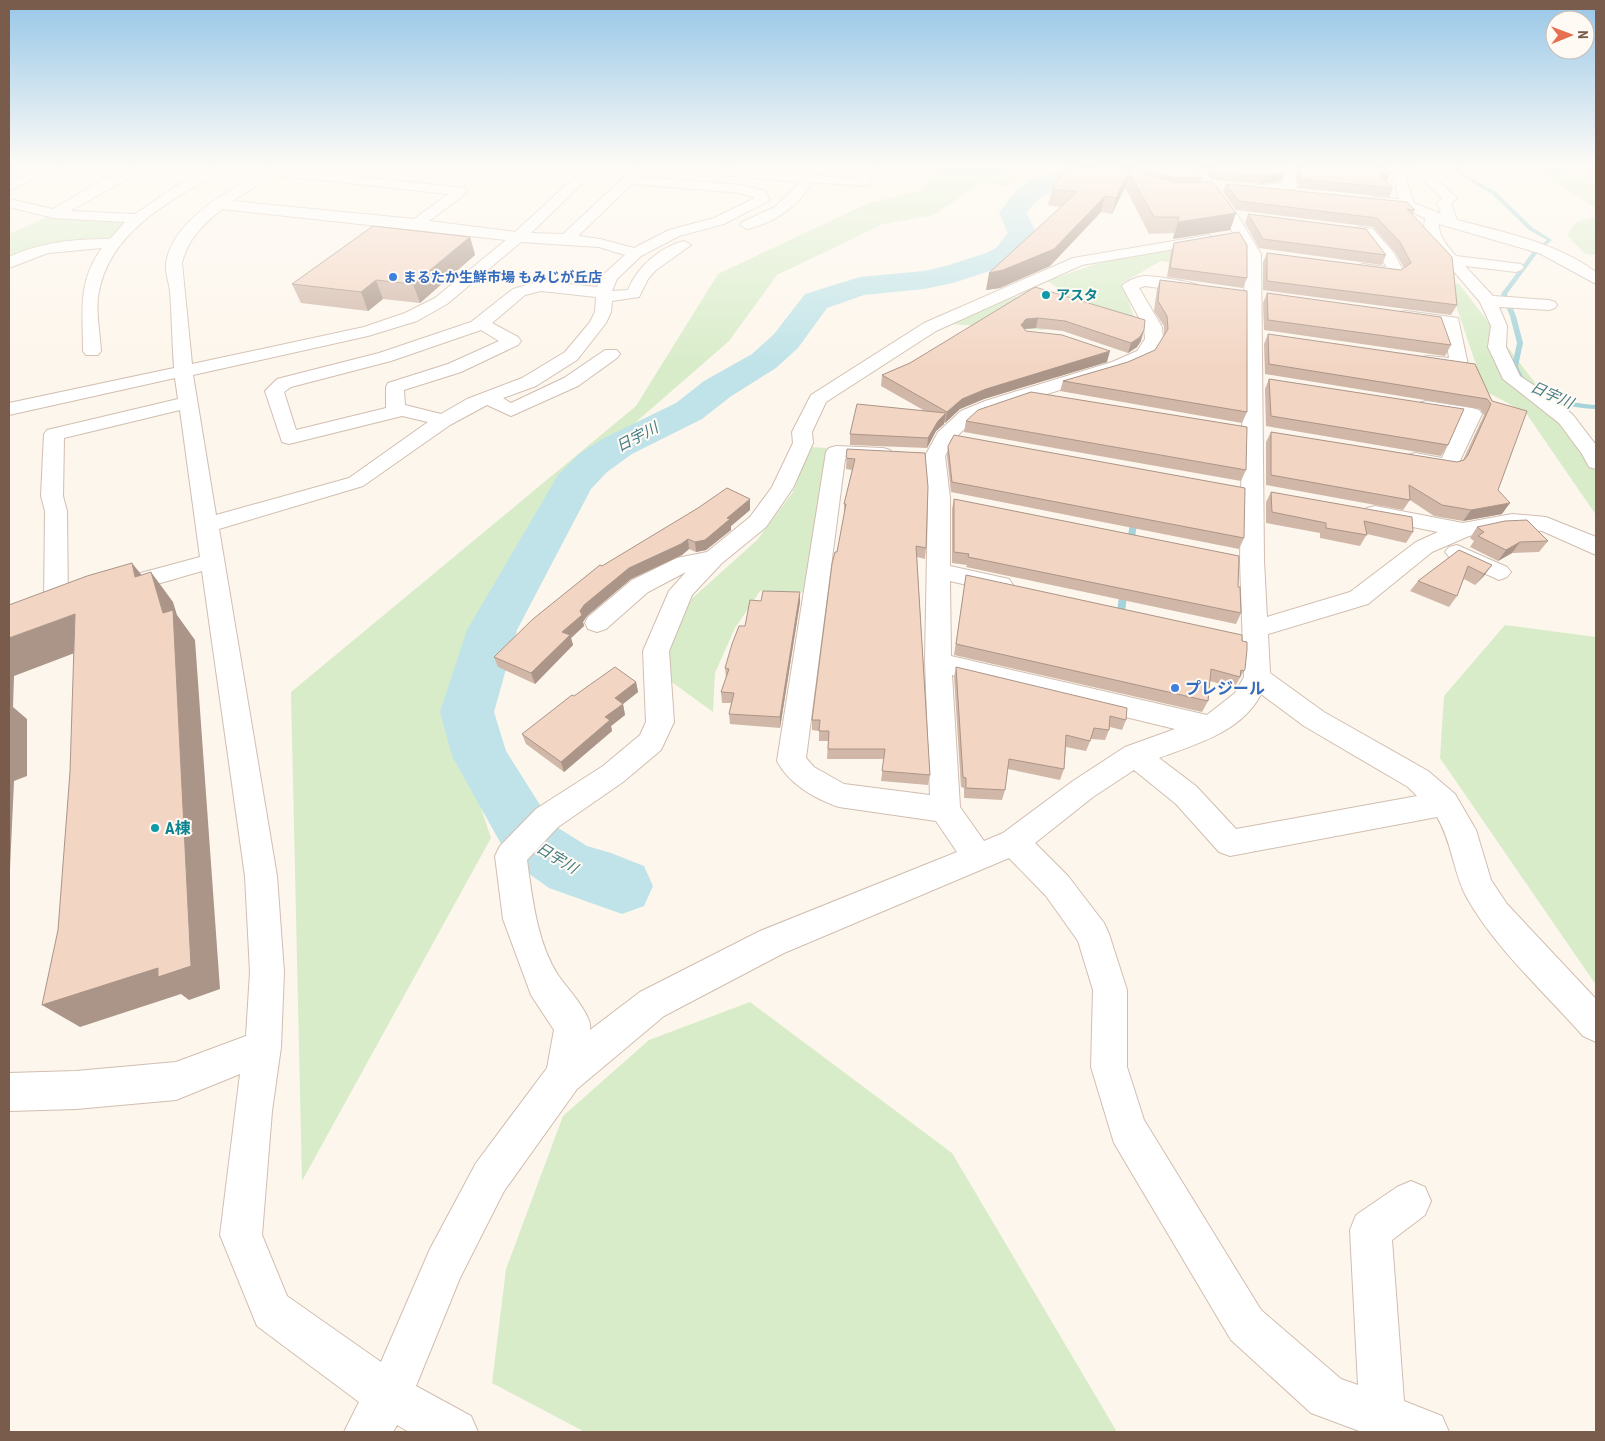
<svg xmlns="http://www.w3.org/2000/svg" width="1605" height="1441" viewBox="0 0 1605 1441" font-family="'Roboto Condensed','Noto Sans JP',sans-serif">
<rect width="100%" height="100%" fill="#fdf6ec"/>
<path fill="#d8ecc9" d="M 937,166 L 996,166 L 998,170 L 1018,179 L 1005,187 L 983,181 L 934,215 L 883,224 L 777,275 L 729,341 L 550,497 L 446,702 L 491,838 L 302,1181 L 291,692 L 636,406 L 718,274 L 869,203 L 923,190 Z
M 1531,166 L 1551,166 L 1596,186 L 1596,208 Z
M 54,214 L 139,218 L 113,243 L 9,257 L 9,234 Z
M 1596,217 L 1596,255 L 1585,254 L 1567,235 L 1576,222 Z
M 1236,238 L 1242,274 L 1161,261 L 1122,283 L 1139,331 L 1087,314 L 1043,330 L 949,324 L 1012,295 L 1042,306 L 1069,295 L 1047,281 L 1093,265 L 1151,251 Z
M 1448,282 L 1459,284 L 1596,462 L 1596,515 L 1526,413 L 1485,391 Z
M 809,447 L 827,448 L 803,592 L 760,591 L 735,628 L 715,673 L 713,712 L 669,680 L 667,648 L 687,603 L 757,540 L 793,492 Z
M 1505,625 L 1596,637 L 1596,985 L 1440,758 L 1444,696 Z
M 750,1002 L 952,1153 L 1117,1432 L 585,1432 L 492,1383 L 506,1269 L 563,1116 L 649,1040 Z"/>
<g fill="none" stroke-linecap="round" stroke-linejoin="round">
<path fill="#a5d3da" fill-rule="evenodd" d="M 1457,166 L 1461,166 L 1460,170 L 1462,173 L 1496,192 L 1533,228 L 1552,240 L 1538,252 L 1507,294 L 1516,316 L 1523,343 L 1518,366 C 1520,371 1522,376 1526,380 C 1542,397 1574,404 1596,405 L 1596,409 C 1572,408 1540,401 1522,383 C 1518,378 1515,372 1512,366 L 1517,343 L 1510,316 L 1501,294 L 1534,250 L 1547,240 L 1529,230 L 1492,194 L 1460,175 L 1456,170 Z
M 1132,514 L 1134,514 L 1138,516 L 1134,545 L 1130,547 L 1126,545 Z
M 1124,585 L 1128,588 L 1124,620 L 1120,623 L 1116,620 L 1120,588 Z"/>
<path fill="#bfe3e8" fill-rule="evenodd" d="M 1087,166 L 1116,166 C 1095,197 1054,172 1027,213 L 1036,234 L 1016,260 L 1008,265 L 953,283 L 924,289 L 864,295 L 827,308 L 798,348 L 776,368 L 730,397 L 702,419 L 632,454 L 607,472 L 591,489 L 517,630 L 494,712 L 506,751 L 552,824 L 587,846 L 611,853 L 644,866 L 653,886 L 644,906 L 622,914 L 549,888 L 510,860 L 452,756 L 440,712 L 467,630 L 558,475 L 579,454 L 604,438 L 676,403 L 704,381 L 752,354 L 774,334 L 805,294 L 860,277 L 924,271 L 946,266 L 986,253 L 996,248 L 1008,233 L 999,213 C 1016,189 1026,178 1056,173 C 1066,171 1077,171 1087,166 Z"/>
<defs>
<path id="minor" d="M 45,166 L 61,166 L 9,191 L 9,182 Z
M 134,166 L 150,166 L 70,211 L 135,214 L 178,185 L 216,166 L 231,166 C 223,176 197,185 185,192 C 144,217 105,247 98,297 C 96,315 100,333 101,351 L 98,355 L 86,355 L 83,351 C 83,312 77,282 102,248 L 48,253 L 9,268 L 9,257 C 40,242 75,239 110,239 L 125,222 L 54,218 L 9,207 L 9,199 L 53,209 L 102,180 Z
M 273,166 L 288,166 L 287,169 L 465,188 L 467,191 L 465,194 L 429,221 L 515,232 L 587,166 L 600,166 L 531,233 L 563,234 L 636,166 L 649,166 L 639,177 L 742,185 L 765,191 L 770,200 L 724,224 L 679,236 L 641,256 L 617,279 L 612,291 L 628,290 C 637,267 660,247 684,241 L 691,245 L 656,270 L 648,279 L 639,297 L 612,301 L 611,312 L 606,323 L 577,360 L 536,386 L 503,398 L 511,403 L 564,378 L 605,350 L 617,350 L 620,354 L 617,358 L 578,386 L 511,416 L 487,405 L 450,425 L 363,486 L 219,529 L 277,876 L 284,972 L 281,1047 L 272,1111 L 262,1235 L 287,1296 L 381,1362 L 430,1249 L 476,1163 L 547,1068 L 554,1030 L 531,995 L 503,919 L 495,856 L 500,846 L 536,809 L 603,766 L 640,735 L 646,722 L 643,651 L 669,591 L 686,572 L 648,592 L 606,629 L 597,632 L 588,629 L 585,623 L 588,617 L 632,580 L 677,558 L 707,552 L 750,517 L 772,487 L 793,443 L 792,432 L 811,395 L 924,323 L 1073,258 L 1209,235 L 1216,239 L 1209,243 L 1082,265 L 936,331 L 826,402 L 812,432 L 813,443 L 793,488 L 766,527 L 722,563 L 692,595 L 669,651 L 674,722 L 661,750 L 623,782 L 558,827 L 527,860 C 532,896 537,943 558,975 C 566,987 593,1015 590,1030 L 640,992 L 760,931 L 957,852 L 936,821 L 839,807 C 815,799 789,784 777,761 L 826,452 L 829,448 L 836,446 L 883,448 L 890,450 L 893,454 L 890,458 L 883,460 L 845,459 L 806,758 L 814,767 L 844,784 L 930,795 L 925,662 L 928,498 L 925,456 L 938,432 L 961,411 L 985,401 L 1112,362 L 1137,351 L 1145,339 L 1144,327 L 1122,286 C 1126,281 1137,277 1144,276 C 1153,276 1199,282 1203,288 L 1195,293 L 1145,286 L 1139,288 L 1162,327 L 1163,339 L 1150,359 L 1124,370 L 999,409 L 975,419 L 954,439 L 945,456 L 950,498 L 950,566 L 1009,579 L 1013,585 L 1009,591 L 1001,593 L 950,581 L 951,656 L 1207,715 L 1235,693 L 1244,677 L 1240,561 L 1245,254 L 1224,217 L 1188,166 L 1200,166 L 1238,216 L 1261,254 L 1264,561 L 1267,617 L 1350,592 L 1416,542 L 1438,532 L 1367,518 L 1364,513 L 1367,508 L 1375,506 L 1463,523 L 1512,514 L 1546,517 L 1596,537 L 1596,555 L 1542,531 L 1512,528 L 1469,536 L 1432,552 L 1368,604 L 1268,634 L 1270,673 L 1324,712 L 1428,771 L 1455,794 L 1476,830 L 1491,880 L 1507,904 L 1596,999 L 1596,1042 L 1583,1036 C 1545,993 1493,946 1466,896 C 1453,871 1452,842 1437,817 L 1230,856 L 1219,852 L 1176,804 L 1134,770 L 1093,797 L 1035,843 L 1068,876 L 1104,923 L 1109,934 L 1127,990 L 1127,1067 L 1144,1120 L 1261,1310 L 1341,1379 L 1358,1385 L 1350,1230 L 1356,1215 L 1397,1187 L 1411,1181 L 1425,1187 L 1431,1201 L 1425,1215 L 1392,1240 L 1404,1401 L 1442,1416 L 1449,1432 L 1362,1432 L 1311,1413 L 1231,1340 L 1114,1143 L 1091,1067 L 1093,990 L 1078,941 L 1046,896 L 1009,858 L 784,953 L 664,1016 L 577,1089 L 504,1191 L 460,1278 L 416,1386 L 471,1416 L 478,1432 L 409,1432 L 397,1425 L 393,1432 L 344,1432 L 359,1402 L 257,1326 L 220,1235 L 240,1074 L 176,1100 L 76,1109 L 9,1111 L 9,1073 L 76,1071 L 176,1062 L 246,1036 L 250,972 L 245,876 L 202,571 L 119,595 L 111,593 L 107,587 L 111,581 L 200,557 L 180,410 L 64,438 L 63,496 L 67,511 L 68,604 L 65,610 L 56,612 L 47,610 L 44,604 L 45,511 L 41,496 L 44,434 L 47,430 L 178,399 L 175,378 L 9,415 L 9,403 L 174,368 C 172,342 172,316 170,291 C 169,282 165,273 166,264 C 171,219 237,185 273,166 ZM 275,175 L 448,194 L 414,219 L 232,201 ZM 632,184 L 741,193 L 755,198 L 714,218 L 669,230 L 634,248 L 600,239 L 578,236 ZM 222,209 L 506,240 L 435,298 L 405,313 L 364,327 L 192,364 L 182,263 C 188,238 203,225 222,209 ZM 521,242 L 599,247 L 625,255 L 604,274 L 597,287 L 540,281 L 513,289 L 471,322 L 379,353 L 277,379 L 265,391 L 282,442 L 289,444 L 402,416 L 428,422 L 349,478 L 216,515 L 193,375 L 368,336 L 417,321 L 447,304 ZM 541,291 L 596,297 L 595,312 L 590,322 L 565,352 L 522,378 L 467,399 L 441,414 L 405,405 L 404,390 L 461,372 L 518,345 L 521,341 L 518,337 L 492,323 L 525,295 ZM 481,330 L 499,341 L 448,364 L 388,383 L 386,387 L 386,408 L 296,430 L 284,392 L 291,387 L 391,361 ZM 952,675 L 1175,729 L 1125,747 L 1073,781 L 1003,833 L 984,841 L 960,807 ZM 1261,694 L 1304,726 L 1408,787 L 1417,796 L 1236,829 L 1196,786 L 1159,758 C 1196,744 1242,732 1261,694 Z
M 866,166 L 878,166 L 868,186 L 809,182 L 811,185 C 795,208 774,223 747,229 L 740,225 L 742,222 L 775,207 L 801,182 L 721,175 L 715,171 L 721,167 L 859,179 Z
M 1283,166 L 1295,166 L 1297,186 L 1295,189 L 1254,192 L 1252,189 L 1254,186 L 1283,183 Z
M 1385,166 L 1398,166 L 1403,169 L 1414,203 L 1441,214 L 1437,203 L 1442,198 L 1409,166 L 1458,166 L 1458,171 L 1427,170 L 1457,198 L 1451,204 L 1457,220 C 1506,233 1555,242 1596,272 L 1596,284 L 1539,253 L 1439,224 C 1438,236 1449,248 1456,256 L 1521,264 L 1524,267 L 1521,270 L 1516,272 L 1465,266 L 1493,296 L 1549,300 L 1555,302 L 1557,305 L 1555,308 L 1549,310 L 1499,307 L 1507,326 L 1506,347 L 1520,376 L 1556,400 L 1573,415 L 1596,445 L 1596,469 L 1589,467 L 1582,454 L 1559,423 L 1503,379 L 1488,347 L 1491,326 L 1480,302 L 1433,247 L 1424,228 L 1425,218 L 1403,208 L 1369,204 L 1367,201 L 1374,197 L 1399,199 L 1392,173 Z
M 1565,166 L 1587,166 L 1596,171 L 1596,180 L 1578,171 L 1566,169 Z
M 1359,227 L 1373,229 L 1394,253 L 1404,273 L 1402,276 L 1396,278 L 1357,272 L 1354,269 L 1362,264 L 1387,267 L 1363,236 L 1354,234 L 1352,231 Z
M 1406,311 L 1458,318 L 1468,365 L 1465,369 L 1459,370 L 1422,365 L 1419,361 L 1422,357 L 1428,356 L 1449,358 L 1444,326 L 1400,320 L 1398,316 L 1400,312 Z
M 1426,401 L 1472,408 L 1479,410 L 1482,414 L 1456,469 C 1442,473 1422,467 1408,463 L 1405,459 L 1408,455 L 1415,453 L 1442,458 L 1460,418 L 1419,411 L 1416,407 L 1419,403 Z
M 1457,545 L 1507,567 L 1511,572 L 1507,577 L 1499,580 L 1449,557 L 1445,552 L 1449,547 Z"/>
</defs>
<use href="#minor" stroke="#d1beb0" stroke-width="2"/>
<use href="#minor" fill="#fff" fill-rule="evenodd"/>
</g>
<path fill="#d1b7a8" d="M 1098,166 L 1195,166 L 1202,178 L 1201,182 L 1236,213 L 1230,230 L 1173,239 L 1174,233 L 1149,234 L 1125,187 L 1112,214 L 1101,212 L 1050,266 L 1000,288 L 986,290 L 1061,207 L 1048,205 L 1052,189 L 1097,168 Z
M 1202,166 L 1284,166 L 1284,173 L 1281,181 L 1261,184 L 1213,180 Z
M 1295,166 L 1388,166 L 1386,170 L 1390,173 L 1386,181 L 1393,188 L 1389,197 L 1298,188 Z
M 1226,184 L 1415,210 L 1413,215 L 1457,305 L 1451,315 L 1263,290 L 1263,262 L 1267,253 L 1401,270 L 1404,268 L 1395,252 L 1373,227 L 1236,210 L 1223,192 Z
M 1248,214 L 1386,255 L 1382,265 L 1259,248 L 1245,223 Z
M 470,237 L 475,255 L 420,303 L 383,299 L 368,311 L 301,303 L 292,284 Z
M 1174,243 L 1247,278 L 1243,288 L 1167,277 L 1171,252 Z
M 1160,280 L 1247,412 L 1242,423 L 1060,391 L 1063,381 L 1128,362 L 1155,350 L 1164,335 L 1164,326 L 1154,311 L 1157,289 Z
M 1035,287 L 1141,341 L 1137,347 L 1128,353 L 1063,331 L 1036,328 L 1025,329 L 1026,331 L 1107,362 L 984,399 L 960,409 L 945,423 L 944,422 L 944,424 L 936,431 L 927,448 L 850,445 L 850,434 L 925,411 L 881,386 L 882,375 L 910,363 Z
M 1267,293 L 1451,345 L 1445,356 L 1264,330 L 1263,303 Z
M 1268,334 L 1475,364 L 1492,401 L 1498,490 L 1502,514 L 1463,521 L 1434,516 L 1410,500 L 1403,510 L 1266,485 L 1266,442 L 1271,432 L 1457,462 L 1463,460 L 1484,415 L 1480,409 L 1265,374 L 1264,344 Z
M 1269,379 L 1448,445 L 1441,456 L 1266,426 L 1265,389 Z
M 966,421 L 1246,470 L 1241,481 L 964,432 Z
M 948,446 L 1244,538 L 1239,549 L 951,492 L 947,456 Z
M 847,449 L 926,548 L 925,559 L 917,557 L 930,775 L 928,785 L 881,781 L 884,759 L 827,759 L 828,741 L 819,741 L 819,731 L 812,730 L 812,720 L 837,552 L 844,515 L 844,504 L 852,470 L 846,469 Z
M 1271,492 L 1413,532 L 1406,543 L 1367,534 L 1360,546 L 1320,538 L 1320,533 L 1266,523 L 1266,502 Z
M 954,499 L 1238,587 L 1241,613 L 1236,624 L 966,567 L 967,565 L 952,563 L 952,509 Z
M 750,510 L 731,526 L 731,530 L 706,550 L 696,552 L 689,549 L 682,555 L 631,579 L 587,616 L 583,622 L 584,626 L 571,638 L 573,645 L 535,684 L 498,667 L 494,657 L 602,566 Z
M 1477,527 L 1548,541 L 1539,552 L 1512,553 L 1498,561 L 1470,547 L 1474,541 L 1470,538 Z
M 1459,550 L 1492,565 L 1475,585 L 1464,579 L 1457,596 L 1449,607 L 1410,591 L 1418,581 Z
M 966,575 L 1244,671 L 1234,688 L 1210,681 L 1208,701 L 1202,712 L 954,655 Z
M 800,602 L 780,728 L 730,724 L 729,714 L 731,703 L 722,703 L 721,692 L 726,678 L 725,668 L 745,626 Z
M 956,667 L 1126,720 L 1122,730 L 1110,727 L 1109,730 L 1105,740 L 1091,739 L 1086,751 L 1066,747 L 1064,769 L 1060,780 L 1008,769 L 1005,790 L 1002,800 L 964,798 L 964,788 L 961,787 L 954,677 Z
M 636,682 L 638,692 L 623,704 L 625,715 L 611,726 L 612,731 L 564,772 L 526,744 L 522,734 L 574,696 Z"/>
<path fill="#aa9588" d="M 1376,166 L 1388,166 L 1385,171 Z
M 1129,172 L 1125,187 L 1112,214 L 1116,198 Z
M 1284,173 L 1281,181 L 1261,184 L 1264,176 Z
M 1390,173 L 1386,182 L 1379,174 Z
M 1105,196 L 1101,212 L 1050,266 L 1000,288 L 986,290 L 989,273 Z
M 1236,213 L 1230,230 L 1173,239 L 1178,222 Z
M 470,237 L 475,255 L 420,303 L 413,284 Z
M 376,280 L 383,299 L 368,311 L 361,292 Z
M 1038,318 L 1036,328 L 1024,329 L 1021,325 L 1026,319 Z
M 1144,330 L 1141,341 L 1137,347 L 1128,353 L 1131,343 Z
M 1110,351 L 1107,362 L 984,399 L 960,409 L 945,423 L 947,412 L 962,399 L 986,389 Z
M 946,413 L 944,424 L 936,431 L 927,448 L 928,438 L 938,421 Z
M 750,499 L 750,510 L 731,526 L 731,530 L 706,550 L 696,552 L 695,542 L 727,518 Z
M 1510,503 L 1502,514 L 1463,521 L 1471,510 Z
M 688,539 L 689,549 L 682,555 L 631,579 L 587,616 L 583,622 L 584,626 L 571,638 L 573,645 L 535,684 L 531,673 L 562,632 L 580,611 L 584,605 L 629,568 Z
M 1520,542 L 1512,553 L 1498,561 L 1506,550 Z
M 132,563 L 155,592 L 135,577 Z
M 1492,565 L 1484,576 L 1475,585 L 1484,574 Z
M 151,572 L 173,602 L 177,615 L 195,640 L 220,989 L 189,1000 L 181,994 L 80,1027 L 42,1005 L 163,613 Z
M 800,592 L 800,602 L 780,728 L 780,717 Z
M 75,614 L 101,643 L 14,676 L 13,707 L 27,719 L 27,776 L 14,781 L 9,891 L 9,638 Z
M 636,682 L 638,692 L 623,704 L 625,715 L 611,726 L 612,731 L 564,772 L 561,762 L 605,717 L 615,698 Z"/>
<path fill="#f3d5c3" stroke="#aa9588" d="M 1068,166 L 1097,168 L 1098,166 L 1115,166 L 1175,182 L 1213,182 L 1236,213 L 1178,222 L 1179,217 L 1154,217 L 1129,172 L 1116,198 L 1105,196 L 1054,249 L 1003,270 L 989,273 L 1077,192 L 1052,189 Z
M 1129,166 L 1195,166 L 1202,178 L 1174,178 Z
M 1211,166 L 1284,166 L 1284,173 L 1264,176 L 1216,172 Z
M 1299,166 L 1379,166 L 1390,173 L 1379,174 L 1393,188 L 1301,179 Z
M 1226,184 L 1407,202 L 1415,210 L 1407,209 L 1452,257 L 1457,305 L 1267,281 L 1267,253 L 1401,270 L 1411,263 L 1400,242 L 1377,218 L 1239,201 Z
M 1248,214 L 1366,229 L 1386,255 L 1263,239 Z
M 373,226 L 470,237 L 413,284 L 376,280 L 361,292 L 292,284 Z
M 1239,232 L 1247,245 L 1247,278 L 1170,268 L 1174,243 Z
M 1160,280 L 1247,291 L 1247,412 L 1063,381 L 1128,362 L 1155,350 L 1168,329 L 1167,316 L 1158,301 Z
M 1035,287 L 1145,320 L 1144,330 L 1140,337 L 1131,343 L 1065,321 L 1038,318 L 1026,319 L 1021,325 L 1026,331 L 1062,335 L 1110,351 L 986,389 L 962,399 L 947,412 L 882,375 L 910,363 Z
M 1267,293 L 1441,317 L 1451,345 L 1268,320 Z
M 1268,334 L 1475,364 L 1492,401 L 1527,411 L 1498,490 L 1510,503 L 1471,510 L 1442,505 L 1409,485 L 1410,500 L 1271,475 L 1271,432 L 1457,462 L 1464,460 L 1468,455 L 1491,404 L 1487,399 L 1269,364 Z
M 1269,379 L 1464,409 L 1448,445 L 1271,416 Z
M 1031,392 L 1247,427 L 1246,470 L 966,421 L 978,410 Z
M 857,404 L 946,413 L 938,421 L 928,438 L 850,434 Z
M 954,435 L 1245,488 L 1244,538 L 952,482 L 948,446 Z
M 847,449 L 925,453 L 928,487 L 926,548 L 916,546 L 930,775 L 882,771 L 885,749 L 828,749 L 829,731 L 819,731 L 820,720 L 812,720 L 832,564 L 835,552 L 837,552 L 846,504 L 844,504 L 855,459 L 846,458 Z
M 727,488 L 750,499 L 727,518 L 730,519 L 705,540 L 695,542 L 688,539 L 681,544 L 629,568 L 584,605 L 580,611 L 582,615 L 562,632 L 570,635 L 531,673 L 494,657 L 533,619 L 600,565 L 602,566 L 698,508 Z
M 1271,492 L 1412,517 L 1413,532 L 1364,521 L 1367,535 L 1326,528 L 1326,523 L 1272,512 Z
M 954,499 L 1239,556 L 1238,587 L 1240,587 L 1241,613 L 968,557 L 969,554 L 954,552 Z
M 1527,520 L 1548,541 L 1520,542 L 1506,550 L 1478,536 L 1484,532 L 1477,527 L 1505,521 Z
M 1459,550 L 1492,565 L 1484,574 L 1468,566 L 1457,596 L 1418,581 Z
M 132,563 L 135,577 L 151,572 L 163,613 L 173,610 L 191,966 L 158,977 L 158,968 L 42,1005 L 58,930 L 70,772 L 75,614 L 9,638 L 9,605 L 87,576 Z
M 966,575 L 1242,635 L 1242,641 L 1247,642 L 1247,650 L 1245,669 L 1244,671 L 1241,670 L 1240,677 L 1211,669 L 1208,701 L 956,644 Z
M 763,591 L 800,592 L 780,717 L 729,714 L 734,693 L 721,692 L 729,669 L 725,668 L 732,644 L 739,626 L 745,626 L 750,600 L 761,601 Z
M 615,667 L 636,682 L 615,698 L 623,704 L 605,717 L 610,720 L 561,762 L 522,734 L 572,695 L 574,696 Z
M 956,667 L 1127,708 L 1126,720 L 1110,716 L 1109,730 L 1094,728 L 1090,741 L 1066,735 L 1064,769 L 1009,759 L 1005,790 L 966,788 L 966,778 L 963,777 Z"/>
<linearGradient id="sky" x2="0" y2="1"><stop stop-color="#97c7e8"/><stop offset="0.45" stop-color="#fefbf6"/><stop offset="1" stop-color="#fefbf6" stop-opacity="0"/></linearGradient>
<rect width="1605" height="367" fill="url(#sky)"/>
<g fill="#3f7fe0" stroke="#fffaf3" stroke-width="2">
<circle cx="393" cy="277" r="5"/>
<circle cx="1175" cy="688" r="5"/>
</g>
<g fill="#0f9aa8" stroke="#fffaf3" stroke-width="2">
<circle cx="1046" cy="295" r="5"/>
<circle cx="155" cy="828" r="5"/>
</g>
<g text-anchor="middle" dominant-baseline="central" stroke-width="4" stroke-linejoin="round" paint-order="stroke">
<g font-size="14" font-weight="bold" fill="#366cbe" stroke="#fffaf3" text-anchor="start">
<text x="403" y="277">まるたか生鮮市場 もみじが丘店</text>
</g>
<g font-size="14" font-weight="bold" fill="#0d838f" stroke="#fffaf3" text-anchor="start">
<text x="1056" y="295">アスタ</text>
</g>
<g font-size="15" font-style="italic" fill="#437c86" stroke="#fffaf3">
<text transform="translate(1552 395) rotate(24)">日宇川</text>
<text transform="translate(637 437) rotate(-28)">日宇川</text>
<text transform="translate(557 858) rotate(31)">日宇川</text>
</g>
<g font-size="16" font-weight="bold" fill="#366cbe" stroke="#fffaf3" text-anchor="start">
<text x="1185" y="688">プレジール</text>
</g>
<g font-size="16" font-weight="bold" fill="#0d838f" stroke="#fffaf3" text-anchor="start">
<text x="165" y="828">A棟</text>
</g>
</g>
<rect width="1605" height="1441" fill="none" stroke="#7a5c4d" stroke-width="20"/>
<g transform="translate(1570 35) rotate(89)"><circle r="24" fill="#fffaf3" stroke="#cabbb1"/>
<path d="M0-4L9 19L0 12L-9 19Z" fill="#e76f51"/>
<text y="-8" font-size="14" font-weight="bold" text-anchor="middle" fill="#7a5c4d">N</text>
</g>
</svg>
